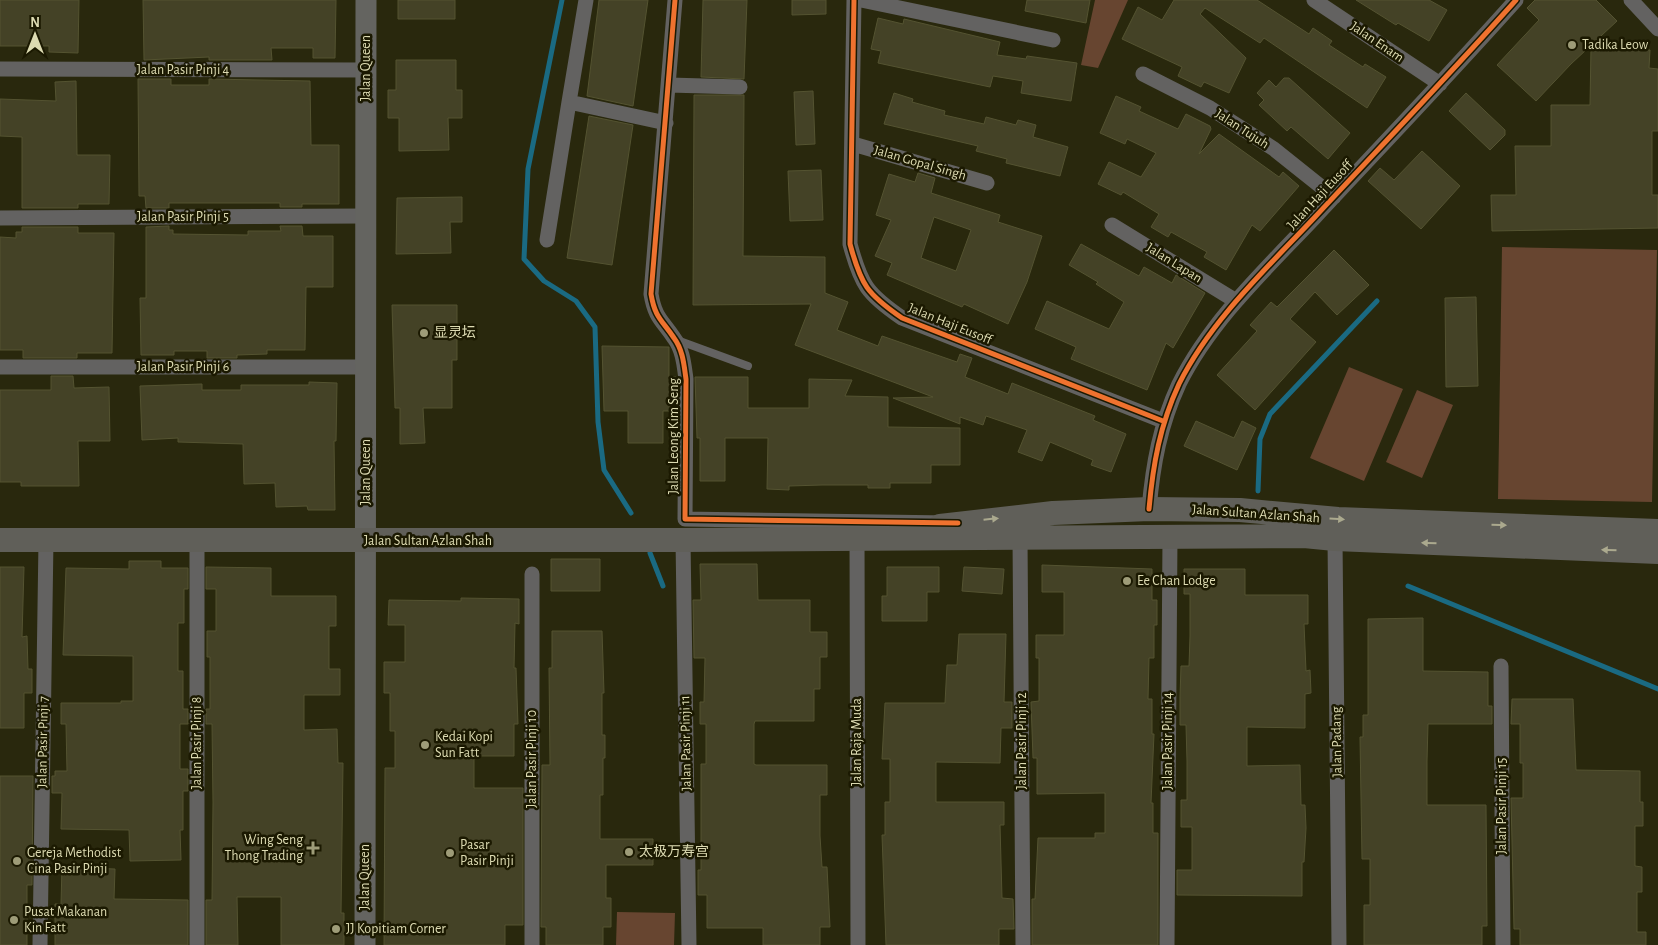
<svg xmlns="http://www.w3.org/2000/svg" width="1658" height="945" viewBox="0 0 1658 945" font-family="'Alegreya Sans','Noto Sans SC',sans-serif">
<rect width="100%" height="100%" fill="#29280d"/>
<path fill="#674530" d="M 1095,0 L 1128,0 L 1098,68 L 1081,65 Z
M 1502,247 L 1657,250 L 1652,502 L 1498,499 Z
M 1349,367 L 1403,389 L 1364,481 L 1310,458 Z
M 1417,390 L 1453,405 L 1422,478 L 1386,462 Z
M 617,912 L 675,913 L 674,945 L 616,945 Z"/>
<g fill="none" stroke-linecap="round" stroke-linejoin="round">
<path stroke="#1a6a82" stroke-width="5" d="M 562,0 L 528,169 L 524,259 L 544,281 L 576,301 L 595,327 L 598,422 L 604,470 L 631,513
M 1258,491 L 1260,439 L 1270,414 L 1377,301
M 650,553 L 663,586
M 1408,586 L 1658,689"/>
</g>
<path fill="#444226" stroke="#545331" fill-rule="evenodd" d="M 0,0 L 79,0 L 78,53 L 49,52 L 49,46 L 0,46 Z
M 143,0 L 336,0 L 335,58 L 313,58 L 313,48 L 271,48 L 272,60 L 209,60 L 209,57 L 144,60 Z
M 398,0 L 455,0 L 455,19 L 398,19 Z
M 599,0 L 648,0 L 633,106 L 587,96 Z
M 703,0 L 747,0 L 744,79 L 701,77 Z
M 792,0 L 826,0 L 826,14 L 792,15 Z
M 1027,0 L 1090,0 L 1086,23 L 1025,11 Z
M 1174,0 L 1257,0 L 1309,34 L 1313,28 L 1332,41 L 1329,45 L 1363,67 L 1365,64 L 1386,77 L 1367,108 L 1264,38 L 1260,43 L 1205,8 L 1200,14 L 1246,58 L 1229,93 L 1204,82 L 1201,87 L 1178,76 L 1182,67 L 1122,39 L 1138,7 L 1162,20 Z
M 1356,0 L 1429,0 L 1447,10 L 1429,41 L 1398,23 L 1396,25 Z
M 1535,0 L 1596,0 L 1617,21 L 1571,64 L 1536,101 L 1497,65 L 1539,20 L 1527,8 Z
M 878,18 L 903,24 L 904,19 L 1000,42 L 997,55 L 1026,59 L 1027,56 L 1077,63 L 1071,101 L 1021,93 L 1023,81 L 993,76 L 990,87 L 878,63 L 881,51 L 871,49 Z
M 1591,48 L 1650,50 L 1649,68 L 1658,69 L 1658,131 L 1652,131 L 1652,195 L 1658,195 L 1658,228 L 1492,231 L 1491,195 L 1516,195 L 1515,146 L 1551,146 L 1551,105 L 1590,105 Z
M 396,60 L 456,60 L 456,90 L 462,90 L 462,118 L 448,118 L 449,150 L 399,151 L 399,118 L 388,118 L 388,90 L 396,90 Z
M 1284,78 L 1289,78 L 1350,133 L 1328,159 L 1291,127 L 1287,131 L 1259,105 L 1264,100 L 1257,93 L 1269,80 L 1276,87 Z
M 138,79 L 171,79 L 171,85 L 209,85 L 209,79 L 310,81 L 311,145 L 339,145 L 339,204 L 302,204 L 302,207 L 280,207 L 280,203 L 169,203 L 169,208 L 146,208 L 145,196 L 139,196 Z
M 76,81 L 77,155 L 110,155 L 109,204 L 78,204 L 78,208 L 22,208 L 22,137 L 0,136 L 0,99 L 56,101 L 55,82 Z
M 813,91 L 815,144 L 796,145 L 794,92 Z
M 894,93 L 913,99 L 912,102 L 945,111 L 944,115 L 984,124 L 986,117 L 1016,125 L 1018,120 L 1036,125 L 1033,137 L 1068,147 L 1060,176 L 1006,163 L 1007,159 L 976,151 L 978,146 L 884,124 Z
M 1466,93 L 1505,130 L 1505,135 L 1490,150 L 1449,111 Z
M 694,95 L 744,95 L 743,256 L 825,257 L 825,293 L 848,302 L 837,330 L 878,346 L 882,336 L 957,362 L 960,354 L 972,358 L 965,377 L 1008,394 L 1012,383 L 1095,416 L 1093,420 L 1126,434 L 1111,472 L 1091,465 L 1093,460 L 1050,442 L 1042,461 L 1018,452 L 1027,430 L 986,416 L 983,425 L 960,417 L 960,424 L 893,398 L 933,397 L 795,345 L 811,304 L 693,305 Z
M 1116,96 L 1141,107 L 1139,111 L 1178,129 L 1186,114 L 1210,126 L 1211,129 L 1199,154 L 1219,134 L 1279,177 L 1283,172 L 1299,186 L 1260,231 L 1252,225 L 1226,270 L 1204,257 L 1207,252 L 1171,232 L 1168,237 L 1151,227 L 1159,214 L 1123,192 L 1121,195 L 1098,184 L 1109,162 L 1141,177 L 1156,153 L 1127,139 L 1125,144 L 1100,133 Z
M 589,116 L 633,125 L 612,265 L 567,258 Z
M 1422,151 L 1460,186 L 1421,229 L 1368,181 L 1380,168 L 1394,180 Z
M 821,170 L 823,220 L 790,221 L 788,171 Z
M 918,173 L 935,178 L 931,193 L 1000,215 L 998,222 L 1042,236 L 1027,282 L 1008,324 L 964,304 L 962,307 L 887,275 L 892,263 L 875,256 L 891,220 L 876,215 L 889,174 L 915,182 ZM 934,217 L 971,230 L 956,271 L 921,258 Z
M 462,197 L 462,222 L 450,222 L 451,253 L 396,254 L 397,198 Z
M 169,226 L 169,230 L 173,230 L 173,234 L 248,235 L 248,231 L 281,231 L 280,226 L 302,226 L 303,236 L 333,236 L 333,287 L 306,287 L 305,350 L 267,350 L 267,354 L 237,355 L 237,358 L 207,358 L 207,351 L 174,351 L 174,355 L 141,355 L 140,298 L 146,298 L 146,227 Z
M 22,227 L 78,227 L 78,233 L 114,233 L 112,353 L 77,353 L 77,358 L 23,358 L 23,350 L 0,350 L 0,237 L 16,238 L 16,232 L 22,232 Z
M 1081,244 L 1139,276 L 1144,267 L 1172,283 L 1176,275 L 1205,293 L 1173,348 L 1166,343 L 1147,390 L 1071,359 L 1076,347 L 1035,329 L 1047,301 L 1109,329 L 1124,302 L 1096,284 L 1098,282 L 1069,265 Z
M 1334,250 L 1369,285 L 1337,315 L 1315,292 L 1290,319 L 1316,342 L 1255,410 L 1217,375 L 1257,331 L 1250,325 L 1271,302 L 1277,307 Z
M 1476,297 L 1478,386 L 1446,387 L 1445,298 Z
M 392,305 L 457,305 L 457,360 L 452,360 L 452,408 L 423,408 L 425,443 L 400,444 L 400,408 L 395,408 Z
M 602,346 L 669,347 L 669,377 L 676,377 L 676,404 L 670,404 L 670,411 L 663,411 L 663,443 L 628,443 L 628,411 L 604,411 Z
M 51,376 L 73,376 L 74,388 L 109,387 L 110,441 L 78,441 L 79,486 L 21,486 L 21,482 L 0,482 L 0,390 L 51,390 Z
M 695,377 L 748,377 L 748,408 L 809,408 L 809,379 L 852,380 L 845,396 L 888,397 L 888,427 L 960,428 L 960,465 L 931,465 L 931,483 L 890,483 L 890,488 L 868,488 L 868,485 L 822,485 L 789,486 L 789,490 L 767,489 L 768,438 L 725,438 L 725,481 L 700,481 L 700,438 L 697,438 Z
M 309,382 L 337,383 L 336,441 L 334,441 L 335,510 L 308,510 L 307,506 L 276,507 L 275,483 L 244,484 L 243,444 L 178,442 L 178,438 L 142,440 L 140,386 L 202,384 L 202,390 L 241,390 L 241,385 L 309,385 Z
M 1196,421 L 1234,438 L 1242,421 L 1256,428 L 1237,470 L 1184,446 Z
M 551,559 L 600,559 L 600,591 L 551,591 Z
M 129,561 L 161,561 L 161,568 L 188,568 L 188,589 L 184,589 L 184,623 L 178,623 L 178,671 L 183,671 L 183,709 L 188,709 L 188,724 L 180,724 L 180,769 L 188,769 L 188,791 L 183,791 L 183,830 L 180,830 L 181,860 L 130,861 L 129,830 L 61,829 L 62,793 L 52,793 L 52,776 L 55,776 L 55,771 L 67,771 L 66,724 L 61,724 L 61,703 L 121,703 L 121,701 L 133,701 L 133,656 L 63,655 L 66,568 L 129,569 Z
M 700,564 L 757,564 L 758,600 L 810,600 L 810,632 L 827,632 L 827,657 L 820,657 L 820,689 L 814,689 L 814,721 L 755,721 L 754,724 L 754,764 L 756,765 L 827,765 L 827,795 L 820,795 L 820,836 L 822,867 L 827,867 L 830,927 L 820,927 L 820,945 L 763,945 L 763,928 L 707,928 L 707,895 L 698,895 L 698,870 L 701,870 L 701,764 L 706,764 L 706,724 L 700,724 L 700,702 L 704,702 L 705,658 L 694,658 L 693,600 L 701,600 Z
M 1042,565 L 1152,569 L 1152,600 L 1157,600 L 1157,625 L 1154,625 L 1154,658 L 1149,658 L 1148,699 L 1152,699 L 1152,734 L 1154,734 L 1151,803 L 1153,803 L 1153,833 L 1158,833 L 1158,945 L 1032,945 L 1032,899 L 1035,899 L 1038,838 L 1095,838 L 1095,833 L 1105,833 L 1105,793 L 1037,794 L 1037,758 L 1033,758 L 1031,702 L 1039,701 L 1039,658 L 1036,658 L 1036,635 L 1064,635 L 1064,592 L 1042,592 Z
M 0,567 L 24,567 L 22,637 L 27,636 L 28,669 L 32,669 L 32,693 L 24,693 L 24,728 L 0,728 Z
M 206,567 L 271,568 L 271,596 L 336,596 L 336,626 L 329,626 L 329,669 L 340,669 L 340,695 L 304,695 L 304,730 L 337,729 L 338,763 L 343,763 L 341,913 L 344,913 L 344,945 L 281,945 L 281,897 L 237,897 L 238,945 L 206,945 L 206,900 L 212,900 L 213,803 L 212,724 L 206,724 L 206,709 L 210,709 L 210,657 L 207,657 L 207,631 L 216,631 L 216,589 L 206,589 Z
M 887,567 L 939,567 L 939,592 L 927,592 L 927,621 L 882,621 L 882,596 L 887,596 Z
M 964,567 L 1004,569 L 1002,594 L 962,591 Z
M 1184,569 L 1245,569 L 1245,595 L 1308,595 L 1308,624 L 1304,624 L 1306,671 L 1310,670 L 1311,693 L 1305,694 L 1305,728 L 1247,727 L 1247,766 L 1300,765 L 1301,805 L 1305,805 L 1306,828 L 1304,862 L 1302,862 L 1302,896 L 1177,895 L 1177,870 L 1192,870 L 1192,827 L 1181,827 L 1181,800 L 1187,800 L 1187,761 L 1186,725 L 1180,725 L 1180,697 L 1181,666 L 1189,666 L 1190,636 L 1190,594 L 1184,594 Z
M 461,598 L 519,599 L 519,624 L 515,623 L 514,668 L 516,668 L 518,724 L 514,724 L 514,756 L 474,756 L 474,788 L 523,788 L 523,925 L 505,925 L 505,945 L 384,945 L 385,768 L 395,768 L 395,731 L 390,731 L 390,693 L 384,693 L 384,662 L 405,662 L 405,625 L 388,625 L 389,600 L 461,601 Z
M 1423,618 L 1423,671 L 1488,672 L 1488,706 L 1492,706 L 1492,724 L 1428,724 L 1427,761 L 1427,805 L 1486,805 L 1487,926 L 1482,926 L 1482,945 L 1364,945 L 1364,905 L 1370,905 L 1370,859 L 1362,859 L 1360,737 L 1363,737 L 1363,715 L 1368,715 L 1368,619 Z
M 552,631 L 602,631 L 604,693 L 602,693 L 602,735 L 605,735 L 605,758 L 603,758 L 603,795 L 600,795 L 600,839 L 653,839 L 653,865 L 606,865 L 606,898 L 611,898 L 611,927 L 603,927 L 603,945 L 546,945 L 546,927 L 541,927 L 542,765 L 550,765 L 549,668 L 552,668 Z
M 959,634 L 1006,634 L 1004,702 L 1012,702 L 1012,728 L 1001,728 L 1000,763 L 936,762 L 936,802 L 1004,802 L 1004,825 L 1000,825 L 1002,898 L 1013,899 L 1014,929 L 999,929 L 999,945 L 886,945 L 882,835 L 885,835 L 885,802 L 890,802 L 890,759 L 882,759 L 885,703 L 945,703 L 947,665 L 957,665 Z
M 1512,699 L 1573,699 L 1576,770 L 1640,771 L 1640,802 L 1643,802 L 1643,826 L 1635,826 L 1635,866 L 1642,867 L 1642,892 L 1637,892 L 1637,932 L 1646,932 L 1646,945 L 1520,945 L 1520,929 L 1514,929 L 1511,798 L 1523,798 L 1523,763 L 1520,763 L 1520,724 L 1511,724 Z
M 0,776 L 33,776 L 32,885 L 27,885 L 27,945 L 0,945 Z
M 62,867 L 115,869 L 114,899 L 188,900 L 188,945 L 55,945 L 55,904 L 61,904 Z"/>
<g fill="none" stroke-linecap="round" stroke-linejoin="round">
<path stroke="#636261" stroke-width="8" d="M 677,340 L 748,366"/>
<path stroke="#636261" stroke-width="15" d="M 586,0 L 569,102 L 666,123
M 675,0 L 651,294 C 655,318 662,320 674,338 C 683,350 684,365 686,379 L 685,519 L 949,523
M 854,0 L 850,244 C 861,285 867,294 902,318 L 1163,421
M 861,0 L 1053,40
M 1314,0 L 1440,84
M 1631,0 L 1658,29
M 0,69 L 366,70
M 1143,74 L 1210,108 L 1274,149 L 1334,197
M 669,85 L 740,87
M 853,144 L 987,183
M 0,218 L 366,216
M 1112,225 L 1236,301
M 547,240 L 569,102
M 0,367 L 366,367
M 1149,509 C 1153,464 1160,425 1179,384 C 1211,320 1266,269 1315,217 C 1382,145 1450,74 1516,0
M 857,532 L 858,945
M 1020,537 L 1023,945
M 1335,539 L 1339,945
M 683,540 L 689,945
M 1501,666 L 1503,945
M 40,945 L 46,540
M 197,945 L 197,540
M 532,945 L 532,574
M 1167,945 L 1170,537"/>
<path stroke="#646460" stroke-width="21" d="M 365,945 L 366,0"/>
<path stroke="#605f59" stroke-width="24" d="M 940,526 L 1053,513 L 1149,509 L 1240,510 L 1338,519 L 1658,531
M 0,540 L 683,540 L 1304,536 L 1335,539 L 1658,552"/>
<defs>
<path id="cycleway" d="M 675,0 L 651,294 C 655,318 662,320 674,338 C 683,350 684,365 686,379 L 685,519 L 958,523
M 854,0 L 850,244 C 861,285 867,294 902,318 L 1163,421
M 1149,509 C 1153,464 1160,425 1179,384 C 1211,320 1266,269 1315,217 C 1382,145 1450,74 1516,0"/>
</defs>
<use href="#cycleway" stroke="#1b1901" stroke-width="8"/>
<use href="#cycleway" stroke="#ef722f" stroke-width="5"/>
</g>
<defs><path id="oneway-solid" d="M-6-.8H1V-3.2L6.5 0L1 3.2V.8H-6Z" transform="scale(1.25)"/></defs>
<g fill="#aba98e">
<use href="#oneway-solid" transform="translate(991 519) rotate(-6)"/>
<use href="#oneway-solid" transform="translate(1337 519) rotate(4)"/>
<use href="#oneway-solid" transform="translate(1499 525) rotate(2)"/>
<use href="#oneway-solid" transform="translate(1429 543) rotate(-178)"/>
<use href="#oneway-solid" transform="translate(1609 550) rotate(-178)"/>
</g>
<g fill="#9e9c78" stroke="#1b1901" stroke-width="2">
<circle cx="1572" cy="45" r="5"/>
<circle cx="424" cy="333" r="5"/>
<circle cx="1127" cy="581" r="5"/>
<circle cx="425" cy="745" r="5"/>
<path d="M310.5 840.5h5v5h5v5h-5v5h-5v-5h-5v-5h5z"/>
<circle cx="629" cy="852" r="5"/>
<circle cx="450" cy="853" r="5"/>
<circle cx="17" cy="861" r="5"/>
<circle cx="14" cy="920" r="5"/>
<circle cx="336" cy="929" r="5"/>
</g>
<g text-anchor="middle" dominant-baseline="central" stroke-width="5" stroke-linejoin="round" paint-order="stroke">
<g font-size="14" fill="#dddbb2" stroke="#1b1901">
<text transform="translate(1377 42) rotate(34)">Jalan Enam</text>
<text transform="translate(366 68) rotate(-90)">Jalan Queen</text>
<text x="183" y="70">Jalan Pasir Pinji 4</text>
<text transform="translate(1242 129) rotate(33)">Jalan Tujuh</text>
<text transform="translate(920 163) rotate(16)">Jalan Gopal Singh</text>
<text transform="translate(1320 195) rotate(-47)">Jalan Haji Eusoff</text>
<text x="183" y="217">Jalan Pasir Pinji 5</text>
<text transform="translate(1174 263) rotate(32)">Jalan Lapan</text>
<text transform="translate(950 324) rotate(22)">Jalan Haji Eusoff</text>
<text x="183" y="367">Jalan Pasir Pinji 6</text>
<text transform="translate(674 436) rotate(-90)">Jalan Leong Kim Seng</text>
<text transform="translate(366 472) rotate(-90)">Jalan Queen</text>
<text transform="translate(1256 514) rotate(4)">Jalan Sultan Azlan Shah</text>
<text x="428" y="541">Jalan Sultan Azlan Shah</text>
<text transform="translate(1022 741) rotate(-90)">Jalan Pasir Pinji 12</text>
<text transform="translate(1168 741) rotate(-90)">Jalan Pasir Pinji 14</text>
<text transform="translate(43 742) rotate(-89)">Jalan Pasir Pinji 7</text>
<text transform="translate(857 742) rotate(-90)">Jalan Raja Muda</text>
<text transform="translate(1337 742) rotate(-91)">Jalan Padang</text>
<text transform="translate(197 743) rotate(-90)">Jalan Pasir Pinji 8</text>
<text transform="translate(686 743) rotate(-91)">Jalan Pasir Pinji 11</text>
<text transform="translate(532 759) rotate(-90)">Jalan Pasir Pinji 10</text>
<text transform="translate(1502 806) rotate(-90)">Jalan Pasir Pinji 15</text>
<text transform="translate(365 877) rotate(-90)">Jalan Queen</text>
</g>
<g font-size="14" fill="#dddbb2" stroke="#1b1901" text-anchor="start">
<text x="1582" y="45">Tadika Leow</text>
<text x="434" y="333">显灵坛</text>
<text x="1137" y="581">Ee Chan Lodge</text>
<text x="435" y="737">Kedai Kopi<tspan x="435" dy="16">Sun Fatt</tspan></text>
<text x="303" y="840" text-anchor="end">Wing Seng<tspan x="303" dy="16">Thong Trading</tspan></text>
<text x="460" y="845">Pasar<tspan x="460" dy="16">Pasir Pinji</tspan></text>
<text x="639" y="852">太极万寿宫</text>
<text x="27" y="853">Gereja Methodist<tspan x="27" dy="16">Cina Pasir Pinji</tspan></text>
<text x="24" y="912">Pusat Makanan<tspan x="24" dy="16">Kin Fatt</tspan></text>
<text x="346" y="929">JJ Kopitiam Corner</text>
</g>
</g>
<g transform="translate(35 35)" stroke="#1b1901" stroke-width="4" paint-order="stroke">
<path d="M0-4L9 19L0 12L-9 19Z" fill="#dddbb2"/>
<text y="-8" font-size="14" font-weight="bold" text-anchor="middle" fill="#dddbb2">N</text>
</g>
</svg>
